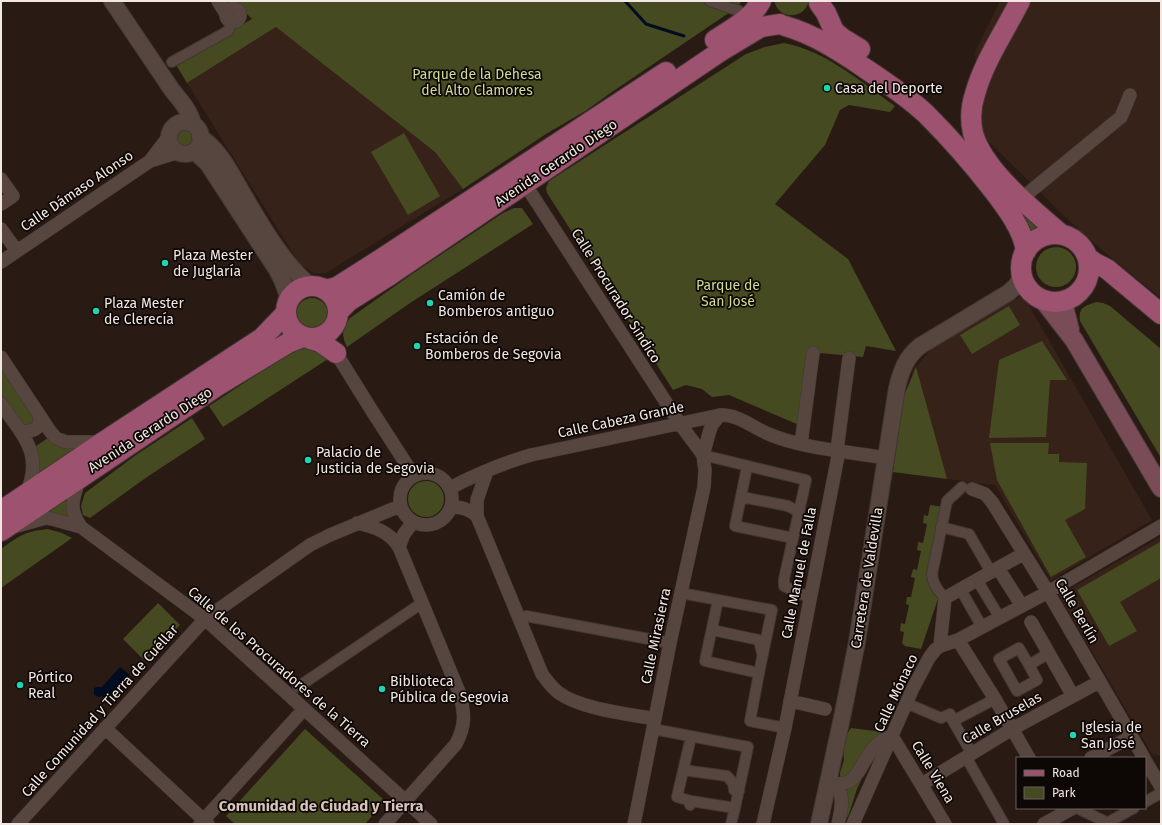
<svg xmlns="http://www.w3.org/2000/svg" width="1162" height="825" viewBox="0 0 1162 825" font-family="'Fira Sans',sans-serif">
<rect width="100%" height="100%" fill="#291a14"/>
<path fill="#372219" d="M 1000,1 L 1161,1 L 1161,298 L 1108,255 L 1065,217 L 983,136 L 975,52 Z
M 276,27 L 435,152 L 463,189 L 324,274 L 314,273 L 299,263 L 187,83 Z
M 1023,295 L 1152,520 L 1051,580 L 995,485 L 893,472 L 913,371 L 916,367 L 934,346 Z
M 1161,537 L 1161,756 L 1152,754 L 1059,595 Z"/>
<path fill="#464a20" d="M 223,1 L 741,1 L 739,6 L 609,94 L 587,110 L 546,134 L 463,189 L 435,152 L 276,27 L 187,83 L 175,63 L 252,19 L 235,2 L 226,6 Z
M 774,1 L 809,1 C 804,20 779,20 774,1 Z
M 784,43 C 826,51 861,82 895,106 L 890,112 L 849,105 L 840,110 L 825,145 L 775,204 L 848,259 L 896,351 L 866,346 L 863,357 L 809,352 L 799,425 L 729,395 L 712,397 L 702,389 L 686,385 L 673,390 L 547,193 L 546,188 L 549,181 L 746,54 L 765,47 Z
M176 138a9 9 0 1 1 18 0a9 9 0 1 1-18 0Z
M 404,133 L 440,196 L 408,215 L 371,152 Z
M 514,208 L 522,208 L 533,224 L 410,303 L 347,347 C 341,335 342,328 350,318 L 412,274 L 503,213 Z
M 1027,217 L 1042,230 L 1030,237 L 1023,220 Z
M1036 267a20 20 0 1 1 40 0a20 20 0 1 1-40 0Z
M296 314a16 16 0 1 1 32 0a16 16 0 1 1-32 0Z
M 1096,302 L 1103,303 L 1110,306 L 1161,349 L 1161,458 L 1080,321 C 1078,307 1085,306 1096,302 Z
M 1009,306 L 1020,325 L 972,354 L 960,335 Z
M 1042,341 L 1067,380 L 1050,380 L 1046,437 L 989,438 L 999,360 Z
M 306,348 L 314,350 L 328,359 L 223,427 L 209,406 L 283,357 L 299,350 Z
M 1,365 L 34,418 L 32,424 L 27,426 L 22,426 L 1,395 Z
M 192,418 L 205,439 L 147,477 L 90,518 L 83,515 L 81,506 L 85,493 L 136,455 Z
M 49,437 L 81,447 L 37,476 L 39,462 L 35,447 Z
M 990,443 L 1049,443 L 1048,454 L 1059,454 L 1059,462 L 1087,463 L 1085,509 L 1065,520 L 1086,557 L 1051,577 L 997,480 Z
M408 499a18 18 0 1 1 36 0a18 18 0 1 1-36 0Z
M 68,495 L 70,519 L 47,513 L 45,509 Z
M 930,505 L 945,507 L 933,570 L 940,593 L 921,649 L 905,646 L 902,643 L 904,632 L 900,631 L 901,623 L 905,624 L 909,605 L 906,604 L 907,597 L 911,597 L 915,578 L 911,577 L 913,569 L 917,570 L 921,551 L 917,550 L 918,542 L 923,543 L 927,524 L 923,523 L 924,515 L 928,516 Z
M 48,529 L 62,533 L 72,538 L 1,588 L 1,549 C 19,536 25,531 48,529 Z
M 1160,542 L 1161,578 L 1120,602 L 1137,631 L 1109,646 L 1077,590 Z
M 158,603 L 180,625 L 145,661 L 123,639 Z
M 851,728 L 883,732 L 850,774 L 846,778 L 840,778 L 840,773 L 844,760 L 842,742 Z
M 305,729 L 385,801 L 365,824 L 235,824 L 226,816 Z
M 875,751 L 857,789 L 849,814 L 844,824 L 842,793 Z"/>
<path fill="#474b21" d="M 916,367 L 947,479 L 893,472 L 903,398 Z"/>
<path fill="#000c20" d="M 120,667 L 130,675 L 108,701 L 102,696 L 99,697 L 94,695 L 94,688 L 97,687 L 102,687 Z"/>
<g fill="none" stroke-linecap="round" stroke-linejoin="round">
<path stroke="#000c20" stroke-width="3" d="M 625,1 L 646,24 L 684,36"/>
<defs>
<path id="pedestrian" d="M 710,1 L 739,11
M 172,62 L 228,31 L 232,22
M 703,455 L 806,480 L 784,579 L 784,586 L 810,598
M 747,467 L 735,526 L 793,538
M 741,500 L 747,498 L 788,506 L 799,512
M 941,527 L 969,534 L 991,572
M 977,580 L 1000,618
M 961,590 L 982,627
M 681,593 L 772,610 L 759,673
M 945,598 C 939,592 932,584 932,574 L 947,501 L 962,487
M 718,600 L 705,661 L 759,673 L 750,721 L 785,728
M 520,619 L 526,616 L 670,643
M 712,630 L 759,640 L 762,653
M 1029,665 L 1037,680 L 1017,691 L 999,659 L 1019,648 L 1029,665 L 1049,653
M 298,687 L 422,603
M 906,703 L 941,718 L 950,714 L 953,721
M 653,729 L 748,747 L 735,808
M 691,737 L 677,797 L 691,801
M 972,754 L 953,721 L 995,699
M 966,757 L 1004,824
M 683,770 L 727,776 L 733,783 L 734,790 L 739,791
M 1145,802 L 1161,793
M 690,805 L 691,801 L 735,808 L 731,824
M 1077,808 L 1110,824
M 1107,823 L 1134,808"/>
<path id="minor" d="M 218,1 L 226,14
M226 15a7 7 0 1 1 14 0a7 7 0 1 1-14 0Z
M 150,161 L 169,136
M 1,179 L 13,196 L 1,204
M 525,184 L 680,424 L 703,455
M 1021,199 L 1121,117 L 1130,95
M 1,229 L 17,251
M 1,262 L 150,161 L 179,152
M 336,353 L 374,414 L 414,476
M 1,357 L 50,431 L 56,438 L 66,442 L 101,442
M 1,404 C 23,436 44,453 26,494
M 20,431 C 32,432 41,430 40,417
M 801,444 L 813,353
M 837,450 L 849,358
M 487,471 L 477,500 L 477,516 L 542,674 C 547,681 552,688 559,693 C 581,709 628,714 655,719
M400 499a26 26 0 1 1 52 0a26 26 0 1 1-52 0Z
M 80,478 C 73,498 68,508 81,527 L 205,619 L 431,824
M 450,488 C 475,475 503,463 531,455 L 720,415 C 737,414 751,426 766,433 C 803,449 846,451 885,458
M 972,489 L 985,494 L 992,502 L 1048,592 L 1144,758
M 451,507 C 462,507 469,509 477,516
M 357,523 C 374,527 389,531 399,547 L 459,692 C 465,713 466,725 456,744 L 385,824
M 17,526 L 46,518 L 52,519 L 81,527
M 399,547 L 404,534 L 413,522
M 998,568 L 1022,606
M 1031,622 L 1073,696
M 958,640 L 995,699 L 1029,758
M 940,646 L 945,598 L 1023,554
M 790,701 L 825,709
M 105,728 L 208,824
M 892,736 L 945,824
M 1091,758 L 1131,737
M 1145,760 L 1161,787
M 922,784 L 1012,729 L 1099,682
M 18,824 L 205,619 L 310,545 L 330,535 L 400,506
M 200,824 L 304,709
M 634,824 L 670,643 L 704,487 L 705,470 L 703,455 L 710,430 L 712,425 L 720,415
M 763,824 L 785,728 L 839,451
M 838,824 C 840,814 845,798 838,789 C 835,786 830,784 827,782 C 834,784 841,785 848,782 C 853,780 856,775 859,771 C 867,757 875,740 892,736
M 853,824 L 913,688 L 929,658 L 935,650 L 940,646 L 958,640 L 1048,592 L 1161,526
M 1044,824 L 1073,808"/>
<path id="tertiary" d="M 112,1 L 172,90 C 181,101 190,111 193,124
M169 138a16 16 0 1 1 32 0a16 16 0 1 1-32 0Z
M 200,137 C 218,148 229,170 239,187 C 257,218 283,265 311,286
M 194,151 L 208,164 L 277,270 L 283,282 L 289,299
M 819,824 L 843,713 L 857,642 L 897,388 C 901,371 906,357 920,346 L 1008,293 L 1016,286 L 1022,275"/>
<path id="secondary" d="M 1043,300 L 1074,340 L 1161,488
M 1065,300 L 1065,310 L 1070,330"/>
<path id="primary" d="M 1020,1 C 1005,31 984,61 975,94 C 971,106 970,120 973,133 C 983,170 1033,210 1062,235
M 819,3 L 826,13 L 834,31 L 842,38 L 860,49
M 785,26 C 813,34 838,50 863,67 C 884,81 907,96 926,114 C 950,138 972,163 993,190 C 1006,207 1023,229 1026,251
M 715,40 C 731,29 752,19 761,1
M1021 268a34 34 0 1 1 68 0a34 34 0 1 1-68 0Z
M 1088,258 L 1095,263 L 1107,269 L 1161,314
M286 312a26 26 0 1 1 52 0a26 26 0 1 1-52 0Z
M 326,290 L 337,287 L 381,259 L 666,72
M 338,312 L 349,301 L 390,275 L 721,51 L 761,27 L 780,24
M 310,339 L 320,342 L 336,353
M 1,511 L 103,442 L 262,338 L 285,314
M 1,531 L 217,386 L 288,343 L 303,337"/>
</defs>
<use href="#pedestrian" stroke="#423734" stroke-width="12"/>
<use href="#minor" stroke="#423734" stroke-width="14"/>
<use href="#tertiary" stroke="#423734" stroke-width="18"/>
<use href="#secondary" stroke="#423734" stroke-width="20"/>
<use href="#primary" stroke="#423734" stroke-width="22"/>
<use href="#pedestrian" stroke="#57463f" stroke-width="10"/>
<use href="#minor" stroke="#57463f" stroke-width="13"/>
<use href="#tertiary" stroke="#57463f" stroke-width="16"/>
<use href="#secondary" stroke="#7a4c57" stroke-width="18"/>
<use href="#primary" stroke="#9d526f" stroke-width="20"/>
</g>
<g fill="#1dd5b1" stroke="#0d0705" stroke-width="1.5">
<circle cx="827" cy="88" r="4"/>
<circle cx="165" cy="263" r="4"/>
<circle cx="430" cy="303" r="4"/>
<circle cx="96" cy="311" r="4"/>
<circle cx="417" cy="346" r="4"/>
<circle cx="308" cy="460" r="4"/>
<circle cx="20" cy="685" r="4"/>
<circle cx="382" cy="689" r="4"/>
<circle cx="1073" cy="735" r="4"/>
</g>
<g text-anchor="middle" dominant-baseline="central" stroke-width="3.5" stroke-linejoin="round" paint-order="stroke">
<g font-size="14" fill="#d2db93" stroke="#0d0705">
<text x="477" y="74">Parque de la Dehesa<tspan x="477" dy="16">del Alto Clamores</tspan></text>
<text x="728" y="285">Parque de<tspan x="728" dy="16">San José</tspan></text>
</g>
<g font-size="14" fill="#f2e8e3" stroke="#0d0705" text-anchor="start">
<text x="835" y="88">Casa del Deporte</text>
<text x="173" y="255">Plaza Mester<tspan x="173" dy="16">de Juglaría</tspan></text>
<text x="438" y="295">Camión de<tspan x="438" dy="16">Bomberos antiguo</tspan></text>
<text x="104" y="303">Plaza Mester<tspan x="104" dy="16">de Clerecía</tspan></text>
<text x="425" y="338">Estación de<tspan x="425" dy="16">Bomberos de Segovia</tspan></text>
<text x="316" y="452">Palacio de<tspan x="316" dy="16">Justicia de Segovia</tspan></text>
<text x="28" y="677">Pórtico<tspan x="28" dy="16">Real</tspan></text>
<text x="390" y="681">Biblioteca<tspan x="390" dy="16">Pública de Segovia</tspan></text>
<text x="1081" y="727">Iglesia de<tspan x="1081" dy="16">San José</tspan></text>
</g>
<g font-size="14" fill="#f2e8e3" stroke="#0d0705">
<text transform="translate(556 163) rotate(-34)">Avenida Gerardo Diego</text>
<text transform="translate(77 191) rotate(-34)">Calle Dámaso Alonso</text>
<text transform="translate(616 296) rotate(58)">Calle Procurador Síndico</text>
<text transform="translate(621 420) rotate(-12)">Calle Cabeza Grande</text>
<text transform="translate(150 430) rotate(-33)">Avenida Gerardo Diego</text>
<text transform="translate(799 573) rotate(-79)">Calle Manuel de Falla</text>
<text transform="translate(867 578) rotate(-81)">Carretera de Valdevilla</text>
<text transform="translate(1077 611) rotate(60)">Calle Berlín</text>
<text transform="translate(656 636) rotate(-78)">Calle Mirasierra</text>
<text transform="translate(279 667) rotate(41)">Calle de los Procuradores de la Tierra</text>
<text transform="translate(896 693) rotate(-65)">Calle Mónaco</text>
<text transform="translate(100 711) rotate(-48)">Calle Comunidad y Tierra de Cuéllar</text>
<text transform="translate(1002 718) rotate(-30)">Calle Bruselas</text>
<text transform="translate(933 772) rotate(59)">Calle Viena</text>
</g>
<g font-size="15" font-weight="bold" fill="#d8c3bb" stroke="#0d0705">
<text x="321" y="806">Comunidad de Ciudad y Tierra</text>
</g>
</g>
<rect width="1162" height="825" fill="none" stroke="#f2e8e3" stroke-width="4"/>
<rect x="1016" y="757" width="130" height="52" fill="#0d0705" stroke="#69615e"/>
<rect x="1024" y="770" width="20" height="6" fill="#9d526f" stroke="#69615e"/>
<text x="1052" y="777" font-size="12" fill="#f2e8e3">Road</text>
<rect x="1024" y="787" width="20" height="12" fill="#464a20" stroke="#69615e"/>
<text x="1052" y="797" font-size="12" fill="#f2e8e3">Park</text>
</svg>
